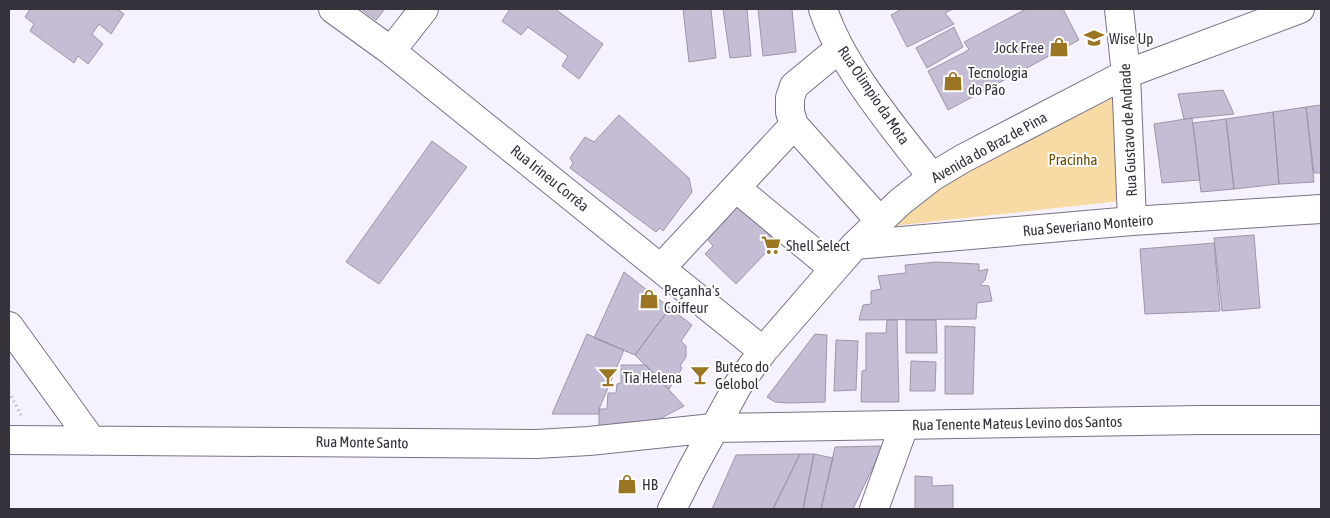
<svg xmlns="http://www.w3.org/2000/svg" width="1330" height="518" viewBox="0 0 1330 518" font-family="'Asap Condensed',sans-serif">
<rect width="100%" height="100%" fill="#f6f1ff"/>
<path fill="#f8dba4" d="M 1116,86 L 1121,201 L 892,226 L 936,185 Z"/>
<path fill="#c4bdd3" stroke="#9d96ab" d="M 30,9 L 117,9 L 124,14 L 111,34 L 99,24 L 92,34 L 103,44 L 88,64 L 78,56 L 74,63 L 30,31 L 34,24 L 25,17 Z
M 361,9 L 385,9 L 376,20 Z
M 510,9 L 555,9 L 603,44 L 579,79 L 562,66 L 568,56 L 528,27 L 521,35 L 502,21 Z
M 683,9 L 711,9 L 716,58 L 689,62 Z
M 723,9 L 747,9 L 751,56 L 730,58 Z
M 758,9 L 792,9 L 796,52 L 763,56 Z
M 902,9 L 953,9 L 945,13 L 954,24 L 907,47 L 891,15 Z
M 1026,9 L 1063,9 L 1079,40 L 948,110 L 928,71 L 965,52 L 969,49 L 964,42 Z
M 954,27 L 963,47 L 927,68 L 916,48 Z
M 1223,90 L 1234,114 L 1184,119 L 1178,94 Z
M 1321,105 L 1321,173 L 1314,173 L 1306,107 Z
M 1306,107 L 1314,182 L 1279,184 L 1273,112 Z
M 1273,112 L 1279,184 L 1234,189 L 1226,119 Z
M 619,115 L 689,178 L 692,192 L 663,231 L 660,228 L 656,232 L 570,168 L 573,163 L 570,158 L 585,137 L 594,142 Z
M 1192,118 L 1200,180 L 1162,183 L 1154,124 Z
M 1226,119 L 1234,189 L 1201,192 L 1193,123 Z
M 432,141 L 467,167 L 379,284 L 346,262 Z
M 737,203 L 776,242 L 736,284 L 705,254 L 713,246 L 705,236 Z
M 1254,235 L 1260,308 L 1222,311 L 1214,238 Z
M 1214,243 L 1220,311 L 1145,314 L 1140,249 Z
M 936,262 L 979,264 L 979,271 L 988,269 L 985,280 L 980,285 L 989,286 L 992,301 L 977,303 L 976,319 L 859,320 L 863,305 L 871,304 L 871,291 L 881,289 L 878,276 L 906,273 L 905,265 Z
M 624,272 L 670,308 L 635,355 L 594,338 Z
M 670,308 L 692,325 L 681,341 L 686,346 L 686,357 L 680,366 L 682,368 L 669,389 L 635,355 Z
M 887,320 L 897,320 L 899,402 L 861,402 L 862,371 L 866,370 L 866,333 L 886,333 Z
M 906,320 L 936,320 L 937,353 L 906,353 Z
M 945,326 L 975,327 L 973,394 L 945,394 Z
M 587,334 L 624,350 L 599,409 L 599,414 L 552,414 Z
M 815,334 L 827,335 L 825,402 L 788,403 L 775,402 L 767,397 Z
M 836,340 L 858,341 L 856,390 L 834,391 Z
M 911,361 L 936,362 L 935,391 L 910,391 Z
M 621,365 L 646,365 L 684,406 L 652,423 L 599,426 L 599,409 L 607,409 L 608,393 L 616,393 L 617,384 L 621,383 Z
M 883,446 L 853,509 L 821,509 L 835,447 Z
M 800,454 L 773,509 L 712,509 L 736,455 Z
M 800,454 L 814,454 L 803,509 L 773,509 Z
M 814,454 L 833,458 L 821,509 L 803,509 Z
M 915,476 L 932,477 L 932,486 L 953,485 L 953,509 L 915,509 Z"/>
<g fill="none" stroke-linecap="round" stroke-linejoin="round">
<defs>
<path id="minor" d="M 333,9 L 391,51 L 763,351
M 823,9 C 841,66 895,129 932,177
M 1119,9 L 1126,74 L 1132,221
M 840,48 L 794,86 L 790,98 L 790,112 L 794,125 L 880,221
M 391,51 L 424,9
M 736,188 L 834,269
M 855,245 L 1132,221 L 1321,209
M 661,268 L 794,125
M 9,326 L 92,441
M 9,440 L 536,444 L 589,441 L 713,428 L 1201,420 L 1321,420
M 672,509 L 691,471 L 738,385 L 763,351 L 834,269 L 855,245 L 900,202 L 932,177 L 962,159 L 1126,74 L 1300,9
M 874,509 L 904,426"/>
</defs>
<use href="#minor" stroke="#797286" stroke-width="30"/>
<path stroke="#a8a4b0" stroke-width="3" stroke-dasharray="1 4" stroke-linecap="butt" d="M 9,392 L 21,415"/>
<use href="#minor" stroke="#fff" stroke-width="28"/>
</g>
<defs>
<symbol id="school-bare" viewBox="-9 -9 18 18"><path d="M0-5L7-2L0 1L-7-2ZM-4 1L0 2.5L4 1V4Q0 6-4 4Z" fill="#9b7521" stroke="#fff" stroke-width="2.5" paint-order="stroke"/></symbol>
<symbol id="shop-bare" viewBox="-9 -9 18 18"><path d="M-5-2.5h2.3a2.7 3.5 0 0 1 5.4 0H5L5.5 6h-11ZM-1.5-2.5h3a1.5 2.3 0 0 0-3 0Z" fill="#9b7521" stroke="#fff" stroke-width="2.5" paint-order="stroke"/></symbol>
<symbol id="supermarket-bare" viewBox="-9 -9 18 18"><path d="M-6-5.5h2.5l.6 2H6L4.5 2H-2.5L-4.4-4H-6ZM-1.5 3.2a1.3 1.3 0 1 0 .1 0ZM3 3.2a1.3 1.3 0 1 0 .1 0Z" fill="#9b7521" stroke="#fff" stroke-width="2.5" paint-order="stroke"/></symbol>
<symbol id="bar-bare" viewBox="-9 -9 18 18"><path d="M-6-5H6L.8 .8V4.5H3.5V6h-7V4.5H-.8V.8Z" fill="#9b7521" stroke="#fff" stroke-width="2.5" paint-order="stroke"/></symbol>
</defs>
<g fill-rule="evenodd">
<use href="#school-bare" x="1080" y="24" width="28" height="28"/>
<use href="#shop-bare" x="1045" y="33" width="28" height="28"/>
<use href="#shop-bare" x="939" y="67" width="28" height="28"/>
<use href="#supermarket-bare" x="757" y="231" width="28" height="28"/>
<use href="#shop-bare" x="635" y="285" width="28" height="28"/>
<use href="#bar-bare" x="686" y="361" width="28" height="28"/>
<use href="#bar-bare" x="594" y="363" width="28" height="28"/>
<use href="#shop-bare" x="613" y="470" width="28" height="28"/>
</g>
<g text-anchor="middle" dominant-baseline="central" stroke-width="4" stroke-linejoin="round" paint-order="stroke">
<g font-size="15" fill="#35323b" stroke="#fff" text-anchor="start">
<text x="1109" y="38">Wise Up</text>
<text x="1044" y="47" text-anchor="end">Jock Free</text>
<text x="968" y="72">Tecnologia<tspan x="968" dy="17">do Pão</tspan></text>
<text x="786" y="245">Shell Select</text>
<text x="664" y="290">Peçanha's<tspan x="664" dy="17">Coiffeur</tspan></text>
<text x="715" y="366">Buteco do<tspan x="715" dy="17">Gelobol</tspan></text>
<text x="623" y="377">Tia Helena</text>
<text x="642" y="484">HB</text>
</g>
<g font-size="15" fill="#35323b" stroke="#fff">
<text transform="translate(874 95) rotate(56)">Rua Olimpio da Mota</text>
<text transform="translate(1128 130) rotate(-93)">Rua Gustavo de Andrade</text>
<text transform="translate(989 147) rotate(-29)">Avenida do Braz de Pina</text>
<text transform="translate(550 178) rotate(39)">Rua Irineu Corrêa</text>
<text transform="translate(1088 225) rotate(-5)">Rua Severiano Monteiro</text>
<text transform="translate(1017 423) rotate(-1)">Rua Tenente Mateus Levino dos Santos</text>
<text transform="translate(362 442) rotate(1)">Rua Monte Santo</text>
</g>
<g font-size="15" fill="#6c4e00" stroke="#fff">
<text x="1073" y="159">Pracinha</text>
</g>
</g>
<rect width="1330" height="518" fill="none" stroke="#35323b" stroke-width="20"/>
</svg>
